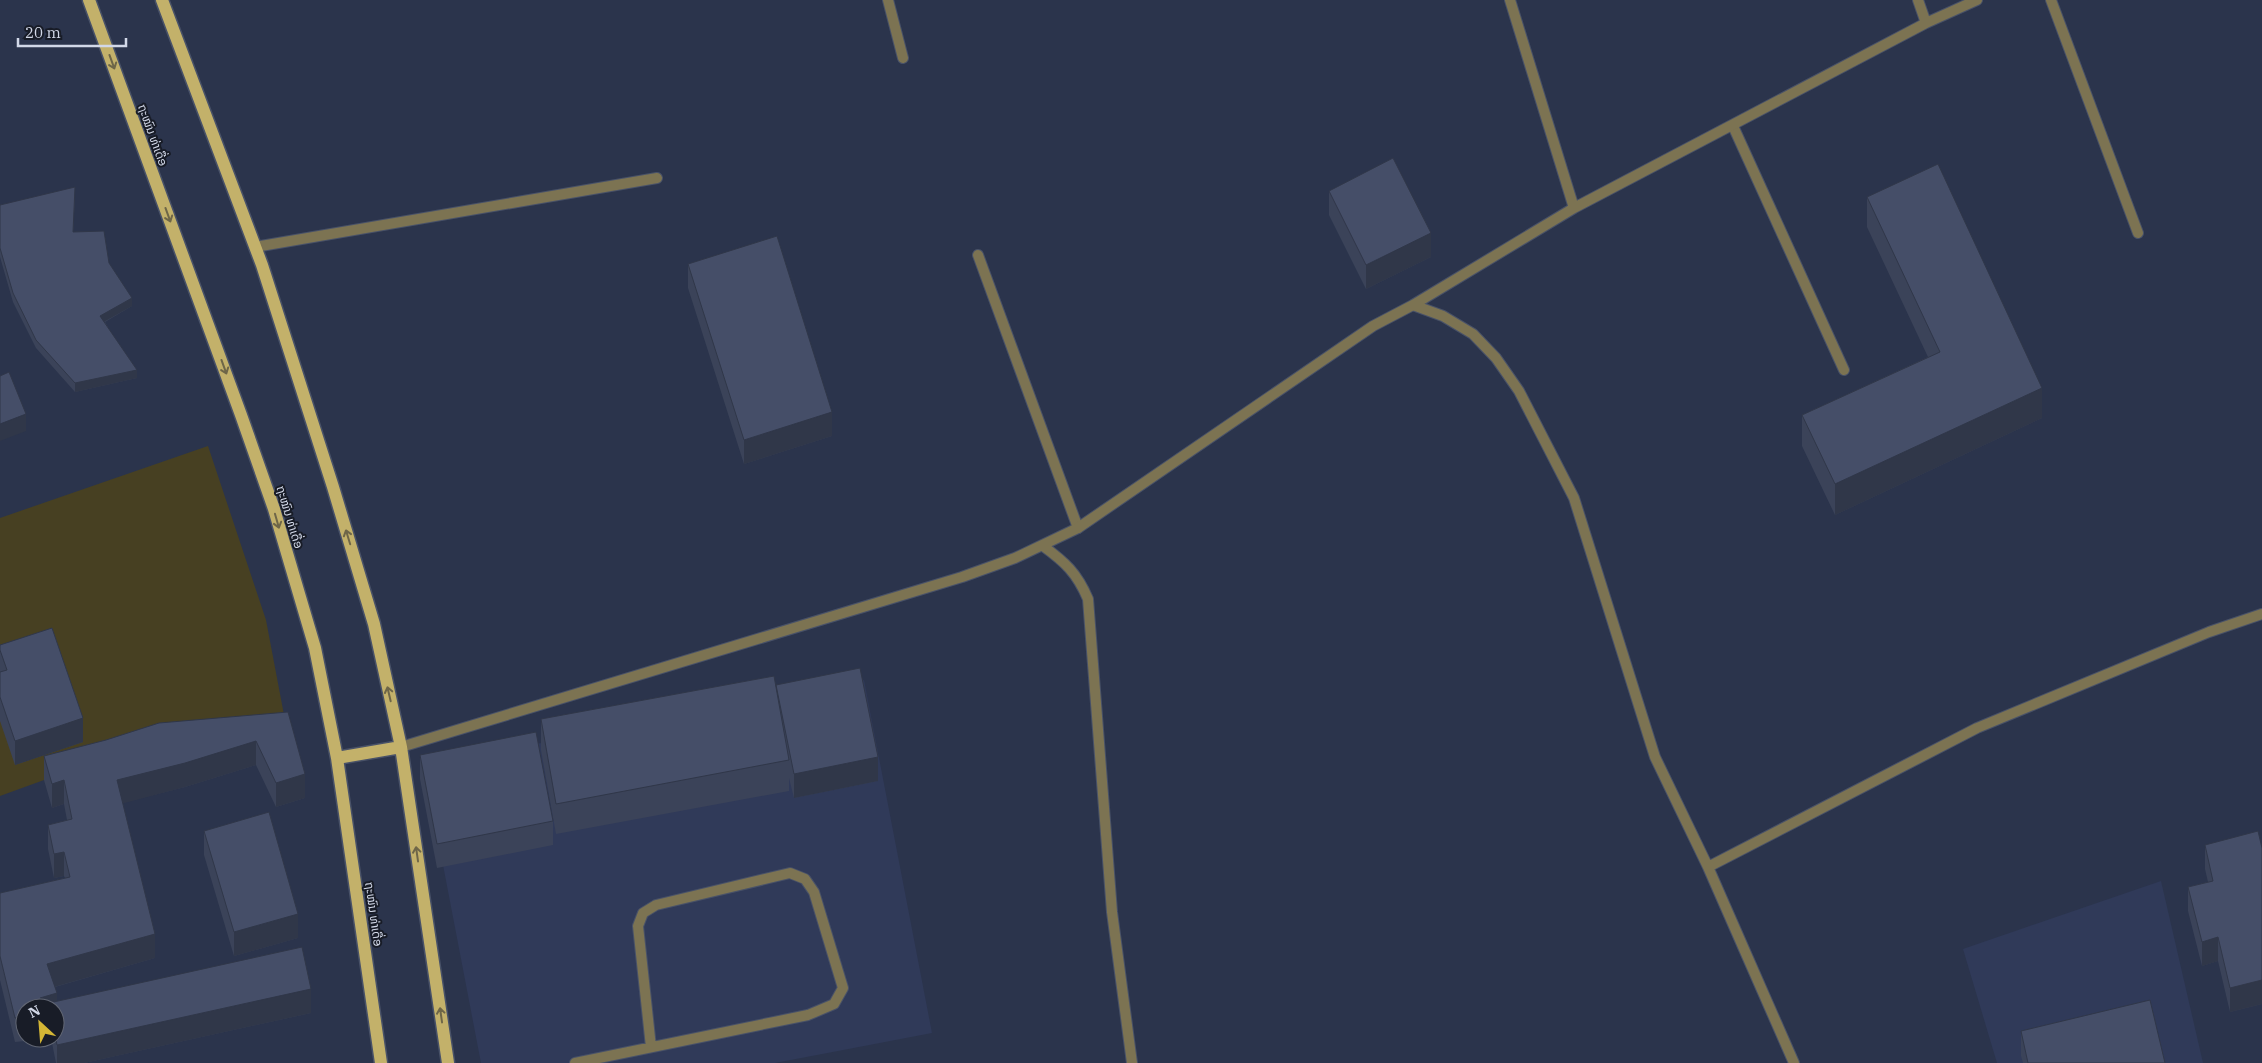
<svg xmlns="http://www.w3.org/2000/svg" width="2262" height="1063" viewBox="0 0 2262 1063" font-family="'IBM Plex Serif','Noto Sans Lao',serif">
<rect width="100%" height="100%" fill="#2b344c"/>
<path fill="#303a59" d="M 864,680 L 932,1033 L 775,1063 L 481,1063 L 424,766 Z
M 2161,881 L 2203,1063 L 1997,1063 L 1963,949 Z"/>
<path fill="#474022" d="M 208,446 L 266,620 L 288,736 L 44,780 L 0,796 L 0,518 Z"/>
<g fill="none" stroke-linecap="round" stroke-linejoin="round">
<defs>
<path id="lane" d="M 2051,0 L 2138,233
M 1733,126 L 1844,370
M 255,247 L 657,178
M 978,255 L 1078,528
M 575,1063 L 808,1015 L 834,1004 L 843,988 L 814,892 L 805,879 L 790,873 L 656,905 L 643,913 L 638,926 L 651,1047"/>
<path id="street" d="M 888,0 L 903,58
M 1510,0 L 1574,208
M 1918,0 L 1926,23
M 1413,305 L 1443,316 L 1473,334 L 1496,358 L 1519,391 L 1574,498 L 1655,757 L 1708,867 L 1794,1063
M 1043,546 C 1065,562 1077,573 1088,599 L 1112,912 L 1132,1063
M 401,747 L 962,577 L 1015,558 L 1078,528 L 1373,326 L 1413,305 L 1574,208 L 1926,23 L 1977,0
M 1708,867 L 1977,728 L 2209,632 L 2262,614"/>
<path id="primary" d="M 89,0 L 241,415 L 274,509 L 315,648 L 337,758 L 381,1063
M 162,0 L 262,265 L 333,487 L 374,624 L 401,747 L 448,1063
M 337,758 L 401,747"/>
</defs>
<use href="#lane" stroke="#495268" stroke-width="12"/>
<use href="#street" stroke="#495268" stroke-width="12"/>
<use href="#primary" stroke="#495268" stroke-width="15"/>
<use href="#lane" stroke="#7c7352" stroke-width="10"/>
<use href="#street" stroke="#7c7352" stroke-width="10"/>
<use href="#primary" stroke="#c3b16a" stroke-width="12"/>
</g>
<path fill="#3b4359" d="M 1329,191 L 1431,257 L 1366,289 L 1329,215 Z
M 75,196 L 73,232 L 109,263 L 132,306 L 105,322 L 137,378 L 75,392 L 36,348 L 13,302 L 0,257 L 0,205 Z
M 1867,197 L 2042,418 L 1835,515 L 1802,446 L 1802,415 L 1928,357 L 1867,227 Z
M 688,264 L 832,436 L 744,464 L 688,288 Z
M 0,645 L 83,742 L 15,765 L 0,721 Z
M 776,686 L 878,781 L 794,798 L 789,778 L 789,791 L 556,834 L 541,750 L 541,719 Z
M 288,712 L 305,798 L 276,807 L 256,765 L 185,787 L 122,803 L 155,958 L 55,987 L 57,1001 L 311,1013 L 84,1063 L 56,1063 L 51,1038 L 55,1038 L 55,1008 L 25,1008 L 25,1038 L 45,1038 L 45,1039 L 15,1042 L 0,980 L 0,893 L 65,878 L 64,876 L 54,878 L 48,849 L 48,825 L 67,820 L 64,804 L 52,808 L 44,780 L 44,756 Z
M 420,755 L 553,821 L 553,845 L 437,868 L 420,779 Z
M 204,831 L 298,938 L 234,956 L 204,855 Z
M 2205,845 L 2262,848 L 2262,1004 L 2230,1012 L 2218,961 L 2202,966 L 2188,911 L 2188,887 L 2208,882 L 2205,869 Z
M 2021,1031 L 2165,1063 L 2023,1063 L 2021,1056 Z"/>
<path fill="#303749" d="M 1431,233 L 1431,257 L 1366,289 L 1366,265 Z
M 132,298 L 132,306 L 100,324 L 100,316 Z
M 137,370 L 137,378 L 75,392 L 75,383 Z
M 2042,388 L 2042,418 L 1835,515 L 1835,484 Z
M 832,412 L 832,436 L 744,464 L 744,440 Z
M 26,414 L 26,431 L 0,441 L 0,424 Z
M 83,718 L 83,742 L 15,765 L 15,741 Z
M 256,741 L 256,765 L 185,787 L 117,805 L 117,780 Z
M 878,757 L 878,781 L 794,798 L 794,774 Z
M 305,774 L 305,798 L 276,807 L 276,783 Z
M 64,780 L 64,804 L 52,808 L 52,784 Z
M 64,852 L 64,876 L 54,878 L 54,854 Z
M 298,914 L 298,938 L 234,956 L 234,932 Z
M 155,934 L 155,958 L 47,989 L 47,964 Z
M 2218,937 L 2218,961 L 2202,966 L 2202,942 Z
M 2262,980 L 2262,1004 L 2230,1012 L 2230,988 Z
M 311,989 L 311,1013 L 84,1063 L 57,1063 L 57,1045 Z
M 57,993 L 57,1017 L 49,1003 L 49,1008 L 40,1008 L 40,998 Z"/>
<path fill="#454e68" stroke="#303749" d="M 1393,158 L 1431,233 L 1366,265 L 1329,191 Z
M 1938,164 L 2042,388 L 1835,484 L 1802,415 L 1940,352 L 1867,197 Z
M 75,187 L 73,232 L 104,231 L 109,263 L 132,298 L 100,316 L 137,370 L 75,383 L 36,340 L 13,293 L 0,248 L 0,205 Z
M 777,236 L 832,412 L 744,440 L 688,264 Z
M 9,372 L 26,414 L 0,424 L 0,376 Z
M 52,628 L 83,718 L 15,741 L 0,697 L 0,672 L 7,670 L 0,650 L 0,645 Z
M 860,668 L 878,757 L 794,774 L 776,685 Z
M 774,676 L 789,760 L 556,804 L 541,719 Z
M 288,712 L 305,774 L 276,783 L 256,741 L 185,763 L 117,780 L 155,934 L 47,964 L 57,993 L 40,998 L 43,1008 L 25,1008 L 25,1017 L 15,1018 L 0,956 L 0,893 L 70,877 L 64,852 L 54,854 L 48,825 L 72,819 L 64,780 L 52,784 L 44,756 L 106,740 L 159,723 Z
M 536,732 L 553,821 L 437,844 L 420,755 Z
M 269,812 L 298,914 L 234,932 L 204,831 Z
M 2258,831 L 2262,848 L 2262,980 L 2230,988 L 2218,937 L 2202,942 L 2188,887 L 2213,881 L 2205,845 Z
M 302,947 L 311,989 L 57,1045 L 55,1034 L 55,1008 L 50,1008 L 49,1003 Z
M 2150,1000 L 2165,1063 L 2028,1063 L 2021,1031 Z"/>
<defs><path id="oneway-shaft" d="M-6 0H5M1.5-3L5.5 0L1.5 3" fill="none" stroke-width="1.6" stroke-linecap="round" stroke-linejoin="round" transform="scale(1.25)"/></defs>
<g stroke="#6e6648">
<use href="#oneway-shaft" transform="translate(112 62) rotate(70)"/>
<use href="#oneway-shaft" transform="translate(168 215) rotate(70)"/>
<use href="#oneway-shaft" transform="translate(224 367) rotate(70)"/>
<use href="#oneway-shaft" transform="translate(277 521) rotate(74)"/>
<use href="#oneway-shaft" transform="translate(348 537) rotate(-107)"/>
<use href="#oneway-shaft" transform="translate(389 694) rotate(-103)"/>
<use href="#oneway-shaft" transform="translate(417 854) rotate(-98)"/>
<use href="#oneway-shaft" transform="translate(441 1015) rotate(-98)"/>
</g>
<g text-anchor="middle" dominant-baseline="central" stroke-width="4" stroke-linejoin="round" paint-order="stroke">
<g font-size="12" fill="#d2d8e8" stroke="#181c27">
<text transform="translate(153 135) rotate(70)">ຖະໝົນ ທ່າເດື່ອ</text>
<text transform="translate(290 517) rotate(73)">ຖະໝົນ ທ່າເດື່ອ</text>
<text transform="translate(374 914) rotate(82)">ຖະໝົນ ທ່າເດື່ອ</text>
</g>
</g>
<g transform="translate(40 1023) rotate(334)"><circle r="24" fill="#181c27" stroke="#626774"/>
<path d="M0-4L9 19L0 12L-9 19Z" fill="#d4b635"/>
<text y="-8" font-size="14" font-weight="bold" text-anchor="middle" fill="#d2d8e8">N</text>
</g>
<path d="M18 38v8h108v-8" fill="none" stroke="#d2d8e8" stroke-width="2.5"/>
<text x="25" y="38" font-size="15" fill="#d2d8e8" stroke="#181c27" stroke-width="4" paint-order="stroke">20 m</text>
</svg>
